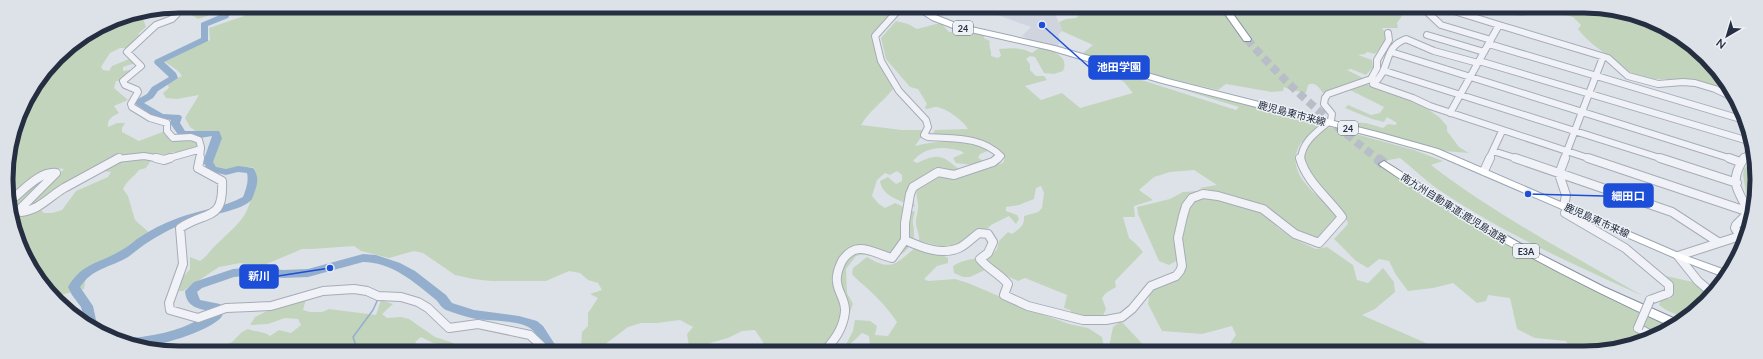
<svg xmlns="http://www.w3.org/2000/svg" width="1763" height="359" viewBox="0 0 1763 359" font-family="Lato,'Noto Sans JP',sans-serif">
<rect width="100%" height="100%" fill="#dde2e9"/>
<path fill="#cfd4de" d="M 975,7 L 1068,7 L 1056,16 L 1062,31 L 1058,35 L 1060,39 L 1058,46 L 1031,40 L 1022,36 L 1031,27 Z"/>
<path fill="#c3d4bd" d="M 184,6 L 215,6 L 210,15 L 198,19 L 183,9 Z
M 255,6 L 898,7 L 873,35 C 873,55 885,71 893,89 C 882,103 870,110 861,125 L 902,130 L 926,130 L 915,146 C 943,139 963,141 990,150 L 980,154 L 978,158 L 986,162 L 980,166 L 956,163 L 953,158 L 964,153 C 960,150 957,150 952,149 C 938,146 922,149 913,161 L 917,163 C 940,152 943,156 961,171 L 941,171 L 915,184 L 912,196 L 915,207 C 902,201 882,197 880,181 L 888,177 L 896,184 L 902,181 L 902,175 L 897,171 L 890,175 L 885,173 L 877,180 L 872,196 L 879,204 L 885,208 L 895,203 L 915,212 C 911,224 914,222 914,233 C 915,247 899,258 887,261 C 876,255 868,253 856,256 L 846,269 L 847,293 L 853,304 C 846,321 843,339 830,352 L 765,352 L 763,342 L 755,330 L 742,331 L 728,338 L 710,343 L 709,352 L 690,352 L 687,334 L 693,327 L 680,320 L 657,323 L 641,323 L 628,327 L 603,346 L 581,348 L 582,332 L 588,326 L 588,313 L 598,298 L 590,294 L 602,290 L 598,283 L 588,280 L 580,273 L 569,271 L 546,281 L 491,281 L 473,279 L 455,275 L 423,253 L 414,251 L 389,258 L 361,251 L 354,246 L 312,249 L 302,249 L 262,266 L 240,263 L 219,267 L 183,291 L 179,291 L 181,279 L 190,269 L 190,257 L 200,261 C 208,256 210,250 217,244 C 237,224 249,218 253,188 C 254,180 256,175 253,167 C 238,167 221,175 207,169 L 205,162 L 211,151 L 215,135 L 211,132 L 198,133 L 190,127 L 185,118 L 199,95 L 177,99 L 166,98 L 163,93 L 169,88 L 167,83 L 182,76 C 178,69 170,66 164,61 L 168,57 L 210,40 L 209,28 L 244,16 L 254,8 Z
M 1085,7 L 1394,7 L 1402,16 L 1397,23 L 1398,28 L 1382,28 L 1387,36 L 1387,39 L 1375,54 L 1367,52 L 1365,54 L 1358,55 L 1372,60 L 1373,67 L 1366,75 L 1351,69 L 1347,70 L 1365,79 L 1361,81 L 1369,85 L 1422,105 L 1439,117 L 1447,126 L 1447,131 L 1459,147 L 1469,153 L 1444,151 L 1346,125 L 1344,122 L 1366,123 L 1383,128 L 1388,124 L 1395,125 L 1397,123 L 1387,117 L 1384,122 L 1372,119 L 1345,108 L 1348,105 L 1371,115 L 1380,113 L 1384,107 L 1344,87 L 1323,93 C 1319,88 1315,81 1308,85 L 1306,93 L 1291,90 L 1284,87 L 1283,91 L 1272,92 L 1226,84 L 1218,90 L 1118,66 L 1082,54 L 1093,45 L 1062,31 L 1059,22 L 1066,19 L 1076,18 L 1086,9 Z
M 1473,7 L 1541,7 L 1531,11 L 1523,16 L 1491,13 Z
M 1565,7 L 1606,7 L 1670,29 L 1721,74 L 1734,99 C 1715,92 1693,80 1673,79 C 1659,79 1650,80 1637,76 C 1629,73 1626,68 1620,64 C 1605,53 1589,44 1578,29 L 1581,25 L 1573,17 L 1565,15 L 1562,9 Z
M 142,15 L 146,27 L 138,34 L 144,36 L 131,48 L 120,48 L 110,53 L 101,67 L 103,70 L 109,71 L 112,66 L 129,59 L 135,63 L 123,67 L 123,71 L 137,69 L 126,80 L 116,81 L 114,88 L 128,100 L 114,106 L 119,113 C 113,116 107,119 108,127 L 117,123 L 125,123 L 122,128 L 122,132 L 139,141 L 165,131 L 172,140 L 195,141 L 197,144 L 195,155 L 180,157 L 175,152 L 151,157 L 125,156 L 31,208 L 29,204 L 64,169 L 54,168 L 49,171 L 11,200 L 6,168 L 19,113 L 57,57 L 113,19 Z
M 896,21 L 908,24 L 917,29 L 936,24 L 942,24 L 949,32 L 984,34 L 984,38 L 990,41 C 988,47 992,50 991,56 L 998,58 L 1001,56 L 999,49 C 1010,48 1022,47 1032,53 L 1040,47 C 1051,51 1070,55 1063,71 L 1054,74 L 1044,73 L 1035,57 L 1030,56 L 1026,59 L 1030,64 L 1030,70 L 1036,76 L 1044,76 L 1047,80 L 1025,86 L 1041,100 L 1062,93 L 1080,108 L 1133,93 L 1124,82 L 1111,74 L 1110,70 L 1236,110 L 1239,107 L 1180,89 L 1281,113 L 1318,126 C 1313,133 1303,139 1299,146 C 1284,175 1321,198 1339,214 L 1318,246 C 1294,241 1278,217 1258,205 C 1241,195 1218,192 1199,188 L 1217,185 L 1194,170 L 1170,172 L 1154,177 L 1139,190 L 1153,200 L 1134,206 L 1135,217 L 1123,217 L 1129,238 L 1136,244 L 1143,252 L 1115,281 L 1116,287 L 1106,293 L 1102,298 L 1106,309 L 1101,320 L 1075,319 L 1070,310 L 1064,308 L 1067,295 L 1025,278 L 1018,281 L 1003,274 L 985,270 L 970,277 L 963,277 L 954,273 L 953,266 C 963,259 979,258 991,256 L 997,249 L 999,241 L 1008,232 L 1012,234 C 1019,229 1025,226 1024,216 L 1038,212 L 1042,208 L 1044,193 L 1041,186 L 1036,188 L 1034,199 L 1019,205 L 1006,207 L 1006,211 L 1017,215 L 1019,219 L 1016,224 L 1009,216 L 991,225 L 967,249 L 948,248 L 919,241 C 920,234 917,231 916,225 C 915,219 918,214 918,208 C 919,200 914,195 918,186 L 937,175 L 967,174 L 1003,163 L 1005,157 C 987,135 959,137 932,135 L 935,130 L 968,129 C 963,121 947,108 936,107 C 933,107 929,109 926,109 L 925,107 L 927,104 L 918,89 L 910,87 L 886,59 L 881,38 Z
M 1330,127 L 1414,150 L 1443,161 L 1431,165 C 1497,216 1571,254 1643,296 C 1575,265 1507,235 1445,194 C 1429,184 1415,170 1400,158 L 1378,162 L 1424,197 L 1490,236 L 1605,296 L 1673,326 L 1660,335 L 1595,353 L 1572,353 L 1566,341 L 1535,338 L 1517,329 L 1510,298 L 1488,295 L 1486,301 L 1477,303 L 1453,283 L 1433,288 L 1408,291 L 1396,275 L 1389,261 L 1379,259 L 1368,268 L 1356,261 L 1334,239 L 1348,224 C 1343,197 1296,188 1306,150 C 1310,138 1318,131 1330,127 Z
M 122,159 L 152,159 L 146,168 L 139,170 C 133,178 128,179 123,189 L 128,196 L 135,220 L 154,237 C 140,252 122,253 103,260 L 98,267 L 86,276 L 84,289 L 53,297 L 49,294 L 15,235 L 11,203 L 51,173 L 25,208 L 37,211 L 41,210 L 44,213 L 52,213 L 62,210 L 76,191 L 108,177 L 111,172 L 104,171 Z
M 1753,160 L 1756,202 L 1753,209 L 1747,200 L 1743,174 L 1744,169 Z
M 1198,191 L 1222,197 L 1270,214 L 1277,227 L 1294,239 L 1316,249 L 1327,247 L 1353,265 L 1357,280 L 1368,283 L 1383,268 L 1394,282 L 1395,292 L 1375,309 L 1362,315 L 1435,347 L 1441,352 L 1224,352 L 1236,335 L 1232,326 L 1202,334 L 1162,331 L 1148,304 L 1151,286 L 1173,278 L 1183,267 L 1178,260 L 1169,265 L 1159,261 L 1138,214 L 1137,207 L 1170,199 L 1183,192 Z
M 916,247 L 932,249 L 948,258 L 948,263 L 937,266 L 924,279 L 928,281 L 955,279 L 968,283 L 1039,313 L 1069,324 L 1088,328 L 1102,337 L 1105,352 L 860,352 L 861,346 L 870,345 L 869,336 L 862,333 L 842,352 L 853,331 L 855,320 L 870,321 L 877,326 L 875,335 L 888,336 L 897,322 C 889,310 879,299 868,289 C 863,284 857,280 852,274 L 853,268 L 867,257 C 893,273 897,262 916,247 Z
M 1655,271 L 1666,276 L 1693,282 L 1710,297 L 1706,302 L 1684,318 L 1666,310 L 1659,305 L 1661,299 L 1670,299 L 1674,296 Z
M 306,299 L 303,310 L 310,312 L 322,312 L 329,309 L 376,315 L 381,300 L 393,304 L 382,314 L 387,318 L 401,317 L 409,319 L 435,337 L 451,342 L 461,348 L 433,343 L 421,337 L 415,342 L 425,352 L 208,352 L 232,342 L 242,332 L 248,329 C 255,332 264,331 270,336 L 279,330 L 291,333 L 301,325 L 298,319 L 285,318 L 268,324 L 250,325 L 255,317 L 267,311 Z
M 1121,321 L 1150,352 L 1108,352 L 1113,327 Z"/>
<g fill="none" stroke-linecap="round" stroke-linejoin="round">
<path stroke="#94afcd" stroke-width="1.5" d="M 83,322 L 90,319
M 140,346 L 143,342
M 358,352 L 353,337 L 373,310 L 378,299"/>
<path fill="#94afcd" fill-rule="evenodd" d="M 218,6 L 226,6 L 231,12 L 228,18 L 208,26 L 208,41 L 164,62 L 176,73 L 178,78 L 158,91 L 153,98 L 144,103 L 163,114 L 180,115 L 182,117 L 180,123 L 185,131 L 219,131 L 222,138 L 213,162 L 216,167 L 226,169 L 238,166 L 253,168 C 261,179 256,188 252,199 C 243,211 207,215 192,220 C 176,226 160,234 145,244 C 139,248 134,253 128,257 C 109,268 93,268 80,287 L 93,306 L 96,320 L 104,331 L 103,333 L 93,330 L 86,324 L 81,307 L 72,295 L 68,287 C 82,263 98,264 120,251 C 126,248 132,243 137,239 C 150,230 164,223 178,218 C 199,210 222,208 243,197 C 246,189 249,181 247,173 L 238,172 L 226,175 L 209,171 L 203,162 L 212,136 L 200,138 L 179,136 L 170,123 L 171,120 L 153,116 L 134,103 L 136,100 L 147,94 L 152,87 L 169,77 L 155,64 L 154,62 L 155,60 L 201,38 L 201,23 L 222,14 L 223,12 Z
M 363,254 L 376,255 L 400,263 L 415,271 L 446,295 L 452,303 L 474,310 L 519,316 L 537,321 L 543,326 L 554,343 L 564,352 L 549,352 C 541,346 539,334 530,328 C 518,320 490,321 476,319 C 466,317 455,313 446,310 C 441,308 439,302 435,299 C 414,282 392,262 363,262 L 308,277 L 283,278 L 256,275 L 234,277 L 202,288 L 197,292 L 200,300 L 220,304 C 222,307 224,312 222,316 C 215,329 156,348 142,346 C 137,346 131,343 127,341 L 132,338 C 161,335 187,329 211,312 L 211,311 C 197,309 186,306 185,291 L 194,282 L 233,269 L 256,267 L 283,270 L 308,269 Z
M 597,345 L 601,347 L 605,352 L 573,352 L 575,349 Z"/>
<path stroke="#b8bec7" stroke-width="8" stroke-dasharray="8 4.5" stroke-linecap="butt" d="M 1247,39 C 1286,85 1331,123 1378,159"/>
<path stroke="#b8bec7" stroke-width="11" stroke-dasharray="11 5.5" stroke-linecap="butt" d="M 1377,158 L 1384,164"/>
<defs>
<path id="minor-far1" d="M 176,7 L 177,14 L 172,19 L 156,25 L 127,52 L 141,66 L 123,81 L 125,85 L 137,90 L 138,92 L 131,104 L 132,107 L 150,118 L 167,123 L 167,131 L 173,138 L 191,137 L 199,140 L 201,147 L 200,159
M 901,7 L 875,36 L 881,61 L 899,91 L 926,120 L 928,127 L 924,135 L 928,137 C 954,139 981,136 1001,156 L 996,159
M 1422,7 L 1441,25 L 1491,40
M 1441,7 L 1499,25
M 1427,35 L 1484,52
M 1489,44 L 1744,120
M 1391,52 L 1732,159
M 1479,61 L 1752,142
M 1478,63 L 1434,51 L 1406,39 C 1382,47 1392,69 1373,84 L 1413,98 L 1430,106 L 1591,159
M 1385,71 L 1663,159
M 1450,113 L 1499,25 L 1608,58 L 1628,76 L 1658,84 L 1683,82 L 1695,83 L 1715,89 L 1732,97
M 1493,151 L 1518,159
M 117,159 L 144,156 L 161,159
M 166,159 L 201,149
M 1301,159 C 1302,141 1318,131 1331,120 L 1332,114 L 1324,104 L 1325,98 L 1328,94 L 1371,79 L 1377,68 L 1377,60 L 1389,40 L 1388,33
M 1489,159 L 1502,131
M 1564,159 L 1603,57
M 1744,159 L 1752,149"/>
<path id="minor" d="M 156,158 L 164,160 L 170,158
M 200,158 L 198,168 L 222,181 C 224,222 207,210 180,228 L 183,264 L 169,303 L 170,310 L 198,318 L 226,308 L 271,306 L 323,291 L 354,289 L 367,291 L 378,296 L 401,297 L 418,302 L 428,308 L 449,328 L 478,324 L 530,335 L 548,352
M 1515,158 L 1672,212 L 1718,242
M 1588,158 L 1749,212
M 1660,158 L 1737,183
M 1729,158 L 1740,162
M 1744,158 C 1728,183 1738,190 1749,212
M 1484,171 L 1490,158
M 11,200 C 23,191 40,171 56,173 L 20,209 L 21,212 C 39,210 49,197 64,188 C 82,178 101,168 119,158
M 1564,206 L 1566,195 L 1559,174 L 1565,158
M 1568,208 L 1565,213 L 1625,248 L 1669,285 L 1669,293 L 1650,300
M 905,240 C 921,247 941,256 959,248 C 966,245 972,238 979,233 L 988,234 L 993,242 L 988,253 L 980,259 C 988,269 1000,274 1008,284 L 1004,295 L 1028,306 L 1083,320 L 1106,320 L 1122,317 L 1132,309 L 1151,286 L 1176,276 L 1180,271 L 1182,266 L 1178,238 L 1183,216 L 1186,206 L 1192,198 L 1203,194 L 1218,196 L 1263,209 L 1295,234 L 1319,243 L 1342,217 C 1328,198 1306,181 1300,158
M 1712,293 L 1698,281 L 1678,256 L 1740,236 L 1735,228 L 1736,225 L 1749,212
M 1638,328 L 1655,337
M 824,352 C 835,339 843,329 845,312 C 846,300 838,293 837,282 C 836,275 839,267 842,261 C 856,239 873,253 892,258 L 905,240 L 905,223 L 910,194 L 913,187 L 938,172 L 954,175 L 993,162 L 998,158"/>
<path id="major" d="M 912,7 L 921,7 L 938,16 L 958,24 L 1055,46 L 1168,79 L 1381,133 L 1438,149 L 1681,254 L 1728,271 L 1724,277 L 1675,258 L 1432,153 L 1375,137 L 1162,83 L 1050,50 L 953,28 L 932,20 Z"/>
<path id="highway" d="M 1220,7 L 1228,7 L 1251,39 L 1250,41 L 1244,41 Z
M 1384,161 L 1457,207 L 1530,249 L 1604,287 L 1680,321 L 1672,327 C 1570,281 1473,229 1381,166 L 1379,164 Z"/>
</defs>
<use href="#minor-far1" stroke="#a6acb7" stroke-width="8"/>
<use href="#minor" stroke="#a6acb7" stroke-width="10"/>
<use href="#major" stroke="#9ba6b6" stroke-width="2"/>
<use href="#highway" stroke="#838fa1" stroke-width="2"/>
<use href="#minor-far1" stroke="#f0f2f7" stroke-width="6"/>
<use href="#minor" stroke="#f0f2f7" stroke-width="8"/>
<use href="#major" fill="#fff" fill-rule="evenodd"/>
<use href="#highway" fill="#fff" fill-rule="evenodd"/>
<defs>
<path id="minor-bridge" d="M 1638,328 L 1650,300"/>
</defs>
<use href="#minor-bridge" stroke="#a6acb7" stroke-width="10" stroke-linecap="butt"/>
<use href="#minor-bridge" stroke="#f0f2f7" stroke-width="8"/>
</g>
<g text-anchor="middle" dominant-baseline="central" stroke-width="3" stroke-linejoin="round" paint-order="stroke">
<g fill="#edf1f6" stroke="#616977" stroke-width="1">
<rect x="953" y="21" width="20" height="14" rx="3"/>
<rect x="1338" y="121" width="20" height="14" rx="3"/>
<rect x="1513" y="244" width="26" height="14" rx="3"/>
</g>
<g font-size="9" font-weight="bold" fill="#252f41">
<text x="963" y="28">24</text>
<text x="1348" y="128">24</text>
<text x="1526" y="251">E3A</text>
</g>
<g font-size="10" fill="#252f41" stroke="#edf1f6">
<text transform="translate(1292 113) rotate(15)">鹿児島東市来線</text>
<text transform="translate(1454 208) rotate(32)">南九州自動車道;鹿児島道路</text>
<text transform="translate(1597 220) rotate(24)">鹿児島東市来線</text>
</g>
</g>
<path d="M0 0H1763V359H0ZM179 13H1584A166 166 0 0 1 1750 179V180A166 166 0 0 1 1584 346H179A166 166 0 0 1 13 180V179A166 166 0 0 1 179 13Z" fill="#dde1e8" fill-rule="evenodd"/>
<path fill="none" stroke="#252f41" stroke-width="5" d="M179 13H1584A166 166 0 0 1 1750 179V180A166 166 0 0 1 1584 346H179A166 166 0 0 1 13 180V179A166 166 0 0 1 179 13Z"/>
<path fill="none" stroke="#1d4ed8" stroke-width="1.5" d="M1042 25L1089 67M1528 194L1604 196M330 268L278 276"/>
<g fill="#1d4ed8" stroke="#edf1f6" stroke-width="1.5">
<circle cx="1042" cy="25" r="4"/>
<circle cx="1528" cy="194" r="4"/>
<circle cx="330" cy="268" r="4"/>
</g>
<g fill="#1d4ed8" stroke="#1d4ed8" stroke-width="1.5">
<rect x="1089" y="56" width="60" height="23" rx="4"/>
<rect x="1604" y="184" width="49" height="23" rx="4"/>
<rect x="240" y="265" width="38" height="23" rx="4"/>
</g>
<g font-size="11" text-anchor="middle" font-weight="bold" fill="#fff">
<text x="1119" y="71">池田学園</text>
<text x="1628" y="200">細田口</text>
<text x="259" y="280">新川</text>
</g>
<g transform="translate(1727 36) rotate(218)" stroke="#edf1f6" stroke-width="3" paint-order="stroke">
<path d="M0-3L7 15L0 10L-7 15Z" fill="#252f41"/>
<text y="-6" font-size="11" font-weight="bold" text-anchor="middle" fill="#252f41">N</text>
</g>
</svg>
